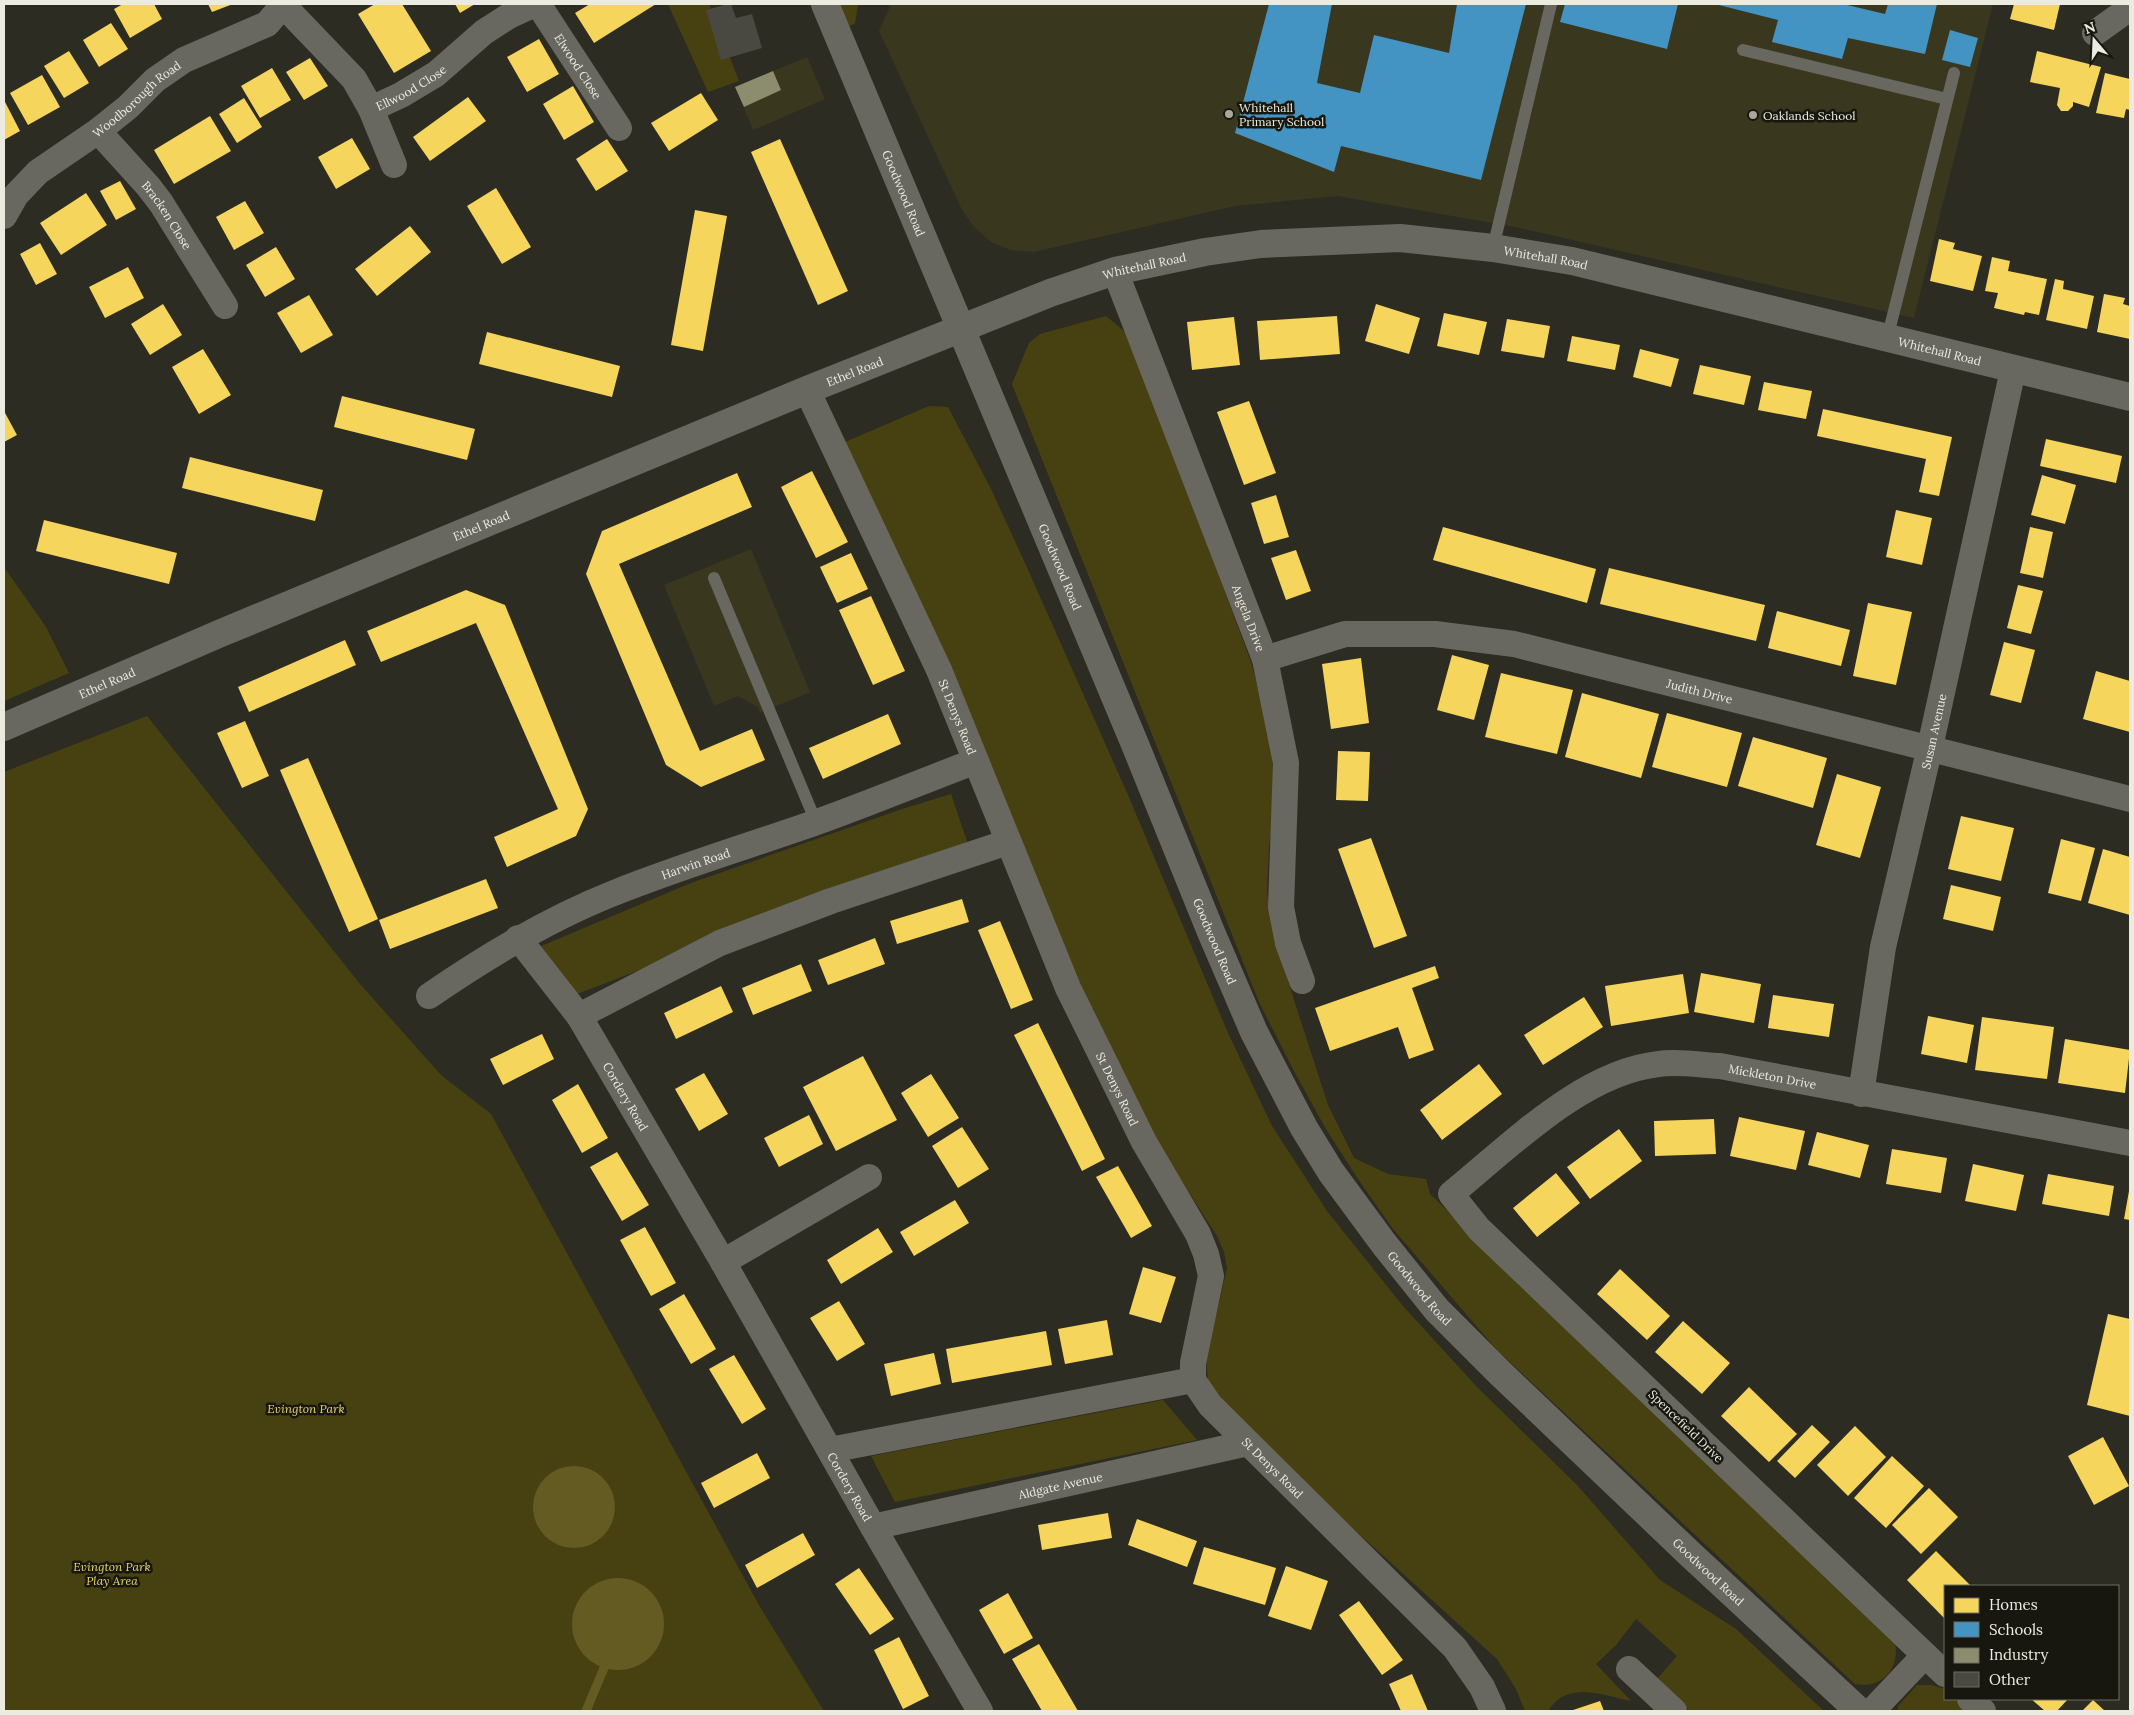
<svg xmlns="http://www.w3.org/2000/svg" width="2134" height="1715" viewBox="0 0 2134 1715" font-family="Lora,serif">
<rect width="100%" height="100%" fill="#2d2c22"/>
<path fill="#3a371f" d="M 891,4 L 1993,4 L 1914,318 L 1515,227 L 1338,196 L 1235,206 L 1034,252 L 1010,250 L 991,242 L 974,227 L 962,210 L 879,31 Z
M 807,57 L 825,99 L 753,130 L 735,87 Z
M 751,549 L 810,692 L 760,713 L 758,707 L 738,696 L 714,706 L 664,585 Z"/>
<path fill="#474112" d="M 668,4 L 709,4 L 739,81 L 708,92 Z
M 838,4 L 858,4 L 855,24 L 848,26 Z
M 1106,316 L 1130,336 L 1251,662 L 1269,730 L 1276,796 L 1269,846 L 1267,892 L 1274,938 L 1328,1105 L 1354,1158 L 1388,1174 L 1426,1179 L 1430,1194 L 1895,1642 C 1900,1668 1883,1689 1855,1684 L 1497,1350 L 1393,1229 L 1358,1179 L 1326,1129 L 1295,1073 L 1259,1002 L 1012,384 L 1029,343 L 1040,334 Z
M 929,406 L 948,407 L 991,489 L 1025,563 L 1128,795 L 1228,1033 L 1272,1126 L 1327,1211 L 1403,1306 L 1477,1387 L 1577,1485 L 1660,1580 L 1736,1629 L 1824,1711 L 1690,1711 L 1656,1680 L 1677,1656 L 1636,1619 L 1616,1645 L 1596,1664 L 1631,1701 C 1601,1695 1568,1680 1548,1711 L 1525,1711 L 1516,1689 L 1497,1659 L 1325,1503 L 1217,1395 L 1208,1380 L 1206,1359 L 1227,1268 L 1224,1252 L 1217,1236 L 1156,1141 L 1089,1005 L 845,442 Z
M 4,567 L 46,627 L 69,673 L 4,701 Z
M 147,716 L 360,984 L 441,1075 L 491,1114 L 760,1607 L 824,1711 L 4,1711 L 4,772 Z
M 951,794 L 968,844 L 572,996 L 534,949 L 691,883 L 902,809 Z
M 1163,1400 L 1197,1440 L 895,1502 L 871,1456 Z
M 1917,1685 L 1931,1685 L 1945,1689 L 1945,1699 L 1955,1699 L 1966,1711 L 1898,1711 L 1898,1706 Z"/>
<path fill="#635b22" d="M533 1507a41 41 0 1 1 82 0a41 41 0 1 1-82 0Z
M572 1624a46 46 0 1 1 92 0a46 46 0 1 1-92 0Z"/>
<path fill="#f6d55c" d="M 123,4 L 154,4 L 162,19 L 130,38 L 114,9 Z
M 208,4 L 233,4 L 212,12 Z
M 375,4 L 402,4 L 431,51 L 394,73 L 358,14 Z
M 455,4 L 475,4 L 460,13 Z
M 590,4 L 656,4 L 594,43 L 575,13 Z
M 2014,4 L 2060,4 L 2054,30 L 2010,19 Z
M 111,23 L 128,49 L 99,67 L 83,40 Z
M 539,39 L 559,74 L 527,92 L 507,57 Z
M 69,51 L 89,83 L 64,98 L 44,66 Z
M 2037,51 L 2101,67 L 2089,107 L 2073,102 L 2073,106 L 2068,111 L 2061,111 L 2057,105 L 2060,88 L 2030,82 Z
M 310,58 L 328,86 L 304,100 L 286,72 Z
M 272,68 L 291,100 L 260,118 L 241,86 Z
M 2105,73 L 2130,79 L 2130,110 L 2126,109 L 2124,118 L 2096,113 Z
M 42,75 L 60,107 L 28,125 L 10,93 Z
M 573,86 L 594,122 L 564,140 L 543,104 Z
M 701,93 L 718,120 L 669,151 L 651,123 Z
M 468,97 L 486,121 L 430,161 L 413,137 Z
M 244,98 L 262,127 L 237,143 L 219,114 Z
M 4,100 L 20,131 L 4,140 Z
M 210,116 L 231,151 L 174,184 L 154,150 Z
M 352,138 L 370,169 L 336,189 L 318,157 Z
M 607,139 L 628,171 L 596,191 L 576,159 Z
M 780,139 L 848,291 L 818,305 L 751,152 Z
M 120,181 L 136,209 L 116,220 L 100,191 Z
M 496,188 L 531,247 L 502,264 L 467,206 Z
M 86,193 L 107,225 L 61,255 L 40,223 Z
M 245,201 L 264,233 L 234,250 L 216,217 Z
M 695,210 L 727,216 L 703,351 L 671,345 Z
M 410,226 L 431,252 L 377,296 L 355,269 Z
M 1939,239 L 1955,243 L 1953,249 L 1982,256 L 1973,291 L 1930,281 Z
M 40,243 L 57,274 L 36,285 L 20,254 Z
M 276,247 L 295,279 L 265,297 L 246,265 Z
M 1992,257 L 2010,261 L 2008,271 L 2047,279 L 2039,315 L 2025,312 L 2024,315 L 1994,308 L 1998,293 L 1985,291 Z
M 128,267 L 144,298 L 105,318 L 89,287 Z
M 2055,279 L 2064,281 L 2063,289 L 2094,296 L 2087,329 L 2046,320 Z
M 2104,294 L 2125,298 L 2123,304 L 2130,306 L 2130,339 L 2097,332 Z
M 309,295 L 333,335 L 301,353 L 277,313 Z
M 163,304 L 182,335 L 150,355 L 131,324 Z
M 1376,304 L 1420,318 L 1409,354 L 1365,341 Z
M 1444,313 L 1487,322 L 1479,355 L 1437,346 Z
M 1337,316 L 1340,354 L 1260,360 L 1257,321 Z
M 1234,317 L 1240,365 L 1192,370 L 1187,322 Z
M 1507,319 L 1550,326 L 1544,358 L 1501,351 Z
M 487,332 L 620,366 L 612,397 L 479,364 Z
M 1572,336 L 1620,345 L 1615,370 L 1567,361 Z
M 203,349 L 231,395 L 199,414 L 172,367 Z
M 1640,349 L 1679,359 L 1671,387 L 1633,377 Z
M 1700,365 L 1751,376 L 1744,405 L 1693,394 Z
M 1764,382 L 1812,391 L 1806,419 L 1758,410 Z
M 342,396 L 475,429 L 467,460 L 334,427 Z
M 1249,401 L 1276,473 L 1244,485 L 1217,412 Z
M 1823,409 L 1952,437 L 1939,496 L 1919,492 L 1926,459 L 1817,436 Z
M 4,411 L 17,435 L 4,442 Z
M 2046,439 L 2122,456 L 2116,483 L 2040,466 Z
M 190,457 L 323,490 L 315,521 L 182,488 Z
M 812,471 L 848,542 L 816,558 L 781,487 Z
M 737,473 L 752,507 L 619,564 L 700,751 L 752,729 L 765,760 L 701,787 L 666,765 L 586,574 L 602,531 Z
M 2042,475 L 2076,485 L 2065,524 L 2031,515 Z
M 1276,495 L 1289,537 L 1264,544 L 1251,503 Z
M 1896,510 L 1932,518 L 1922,565 L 1886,557 Z
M 44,520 L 177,553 L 169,584 L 36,551 Z
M 1443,527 L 1596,569 L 1587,603 L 1433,560 Z
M 2030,527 L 2053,532 L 2043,578 L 2020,573 Z
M 1296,550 L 1311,591 L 1286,600 L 1271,558 Z
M 851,553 L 868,589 L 837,603 L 820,567 Z
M 1609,568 L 1765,605 L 1756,641 L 1600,604 Z
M 2018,585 L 2043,591 L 2031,634 L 2007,628 Z
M 466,590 L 505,605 L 588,809 L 576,836 L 507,867 L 494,837 L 558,809 L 476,623 L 381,662 L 367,631 Z
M 871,596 L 905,671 L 873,685 L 839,610 Z
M 1868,603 L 1912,612 L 1896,685 L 1853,676 Z
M 1777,611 L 1850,630 L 1841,666 L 1768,648 Z
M 345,640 L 356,665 L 249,712 L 238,687 Z
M 2004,642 L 2035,650 L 2021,703 L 1990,695 Z
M 1452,655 L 1489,665 L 1474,720 L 1437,710 Z
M 1361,658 L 1369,723 L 1331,729 L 1322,664 Z
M 2096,671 L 2130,681 L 2130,732 L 2083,719 Z
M 1501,673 L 1573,690 L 1557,754 L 1485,737 Z
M 1582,693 L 1659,714 L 1641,778 L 1565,757 Z
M 1667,713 L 1742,733 L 1727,787 L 1652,767 Z
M 888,714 L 901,744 L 823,779 L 809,748 Z
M 245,721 L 269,776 L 242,788 L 217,733 Z
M 1753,737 L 1827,758 L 1813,808 L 1738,786 Z
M 1338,751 L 1370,752 L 1368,801 L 1336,800 Z
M 308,758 L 378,919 L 349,932 L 280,770 Z
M 1837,774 L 1881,787 L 1860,858 L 1816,845 Z
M 1961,816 L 2014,828 L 2001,881 L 1948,869 Z
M 1371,838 L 1407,936 L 1374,948 L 1338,849 Z
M 2061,839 L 2095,848 L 2081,901 L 2048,893 Z
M 2103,849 L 2130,857 L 2130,915 L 2088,903 Z
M 486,879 L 498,908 L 390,949 L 379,920 Z
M 1951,885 L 2001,897 L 1993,931 L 1943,919 Z
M 962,899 L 969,922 L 897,944 L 890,921 Z
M 1000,921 L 1033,1000 L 1011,1009 L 978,930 Z
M 875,938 L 885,964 L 828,985 L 818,960 Z
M 801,964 L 812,991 L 753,1015 L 742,988 Z
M 1435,966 L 1439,978 L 1412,988 L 1434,1050 L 1409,1059 L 1398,1027 L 1330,1051 L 1315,1008 Z
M 1701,973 L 1761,984 L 1754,1023 L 1694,1012 Z
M 1683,974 L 1689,1013 L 1611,1026 L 1605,986 Z
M 721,986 L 733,1012 L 676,1039 L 664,1013 Z
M 1773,995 L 1834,1004 L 1829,1037 L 1768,1028 Z
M 1584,997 L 1603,1027 L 1543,1065 L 1524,1035 Z
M 1928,1016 L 1974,1025 L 1967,1063 L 1921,1054 Z
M 1982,1017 L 2054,1027 L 2047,1079 L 1975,1070 Z
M 1038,1023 L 1105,1159 L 1082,1171 L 1014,1035 Z
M 542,1034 L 554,1059 L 503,1085 L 490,1059 Z
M 2065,1039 L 2130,1050 L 2125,1093 L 2058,1083 Z
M 863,1056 L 897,1120 L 836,1151 L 803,1087 Z
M 1479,1064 L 1502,1094 L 1442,1140 L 1420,1110 Z
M 704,1073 L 728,1114 L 699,1131 L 675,1089 Z
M 931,1074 L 959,1118 L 928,1137 L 901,1093 Z
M 578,1084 L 608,1138 L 582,1153 L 552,1100 Z
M 809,1115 L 823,1144 L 779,1167 L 764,1138 Z
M 1739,1117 L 1805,1131 L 1796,1170 L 1730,1156 Z
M 1714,1119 L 1716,1154 L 1655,1156 L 1654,1121 Z
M 962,1127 L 989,1169 L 958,1188 L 932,1146 Z
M 1619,1129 L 1642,1161 L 1590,1199 L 1567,1167 Z
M 1817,1132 L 1869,1145 L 1860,1178 L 1808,1165 Z
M 1892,1149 L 1947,1158 L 1941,1193 L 1886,1184 Z
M 617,1152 L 649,1205 L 622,1221 L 590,1167 Z
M 1973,1164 L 2024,1175 L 2016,1211 L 1965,1201 Z
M 1118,1166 L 1152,1226 L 1131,1238 L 1096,1177 Z
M 1556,1173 L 1580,1203 L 1537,1237 L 1513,1208 Z
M 2048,1174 L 2114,1186 L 2109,1216 L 2042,1204 Z
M 2129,1191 L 2130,1191 L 2130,1220 L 2124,1219 Z
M 955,1200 L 969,1223 L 914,1256 L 900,1232 Z
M 645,1227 L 676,1283 L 651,1296 L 620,1240 Z
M 878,1228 L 893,1252 L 841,1284 L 827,1260 Z
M 1143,1267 L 1176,1277 L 1161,1323 L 1129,1314 Z
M 1620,1269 L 1670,1316 L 1647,1340 L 1597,1294 Z
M 684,1294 L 716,1349 L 691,1364 L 659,1309 Z
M 839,1301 L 865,1344 L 837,1361 L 810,1318 Z
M 2108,1314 L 2130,1319 L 2130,1416 L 2087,1405 Z
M 1107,1320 L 1113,1355 L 1065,1364 L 1058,1329 Z
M 1683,1321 L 1730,1363 L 1702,1394 L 1655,1352 Z
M 1046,1331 L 1052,1365 L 952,1383 L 946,1349 Z
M 934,1353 L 941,1384 L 891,1396 L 884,1364 Z
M 734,1355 L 766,1409 L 742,1424 L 709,1369 Z
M 1749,1387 L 1797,1434 L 1769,1462 L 1721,1416 Z
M 1812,1425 L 1830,1442 L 1795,1478 L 1777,1461 Z
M 1855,1426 L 1886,1457 L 1848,1496 L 1817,1465 Z
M 2103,1437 L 2129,1486 L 2094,1505 L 2068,1456 Z
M 757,1453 L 770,1478 L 714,1508 L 701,1483 Z
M 1892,1456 L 1924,1486 L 1886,1528 L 1854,1498 Z
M 1929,1488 L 1958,1517 L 1921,1554 L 1892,1525 Z
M 1108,1513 L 1112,1538 L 1042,1550 L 1038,1525 Z
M 1137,1519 L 1197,1541 L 1187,1567 L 1128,1545 Z
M 803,1533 L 815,1555 L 757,1588 L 745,1565 Z
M 1204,1547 L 1276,1568 L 1265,1605 L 1193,1584 Z
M 1936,1551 L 1971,1586 L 1945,1586 L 1945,1619 L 1907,1580 Z
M 1286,1566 L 1328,1581 L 1311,1630 L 1268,1616 Z
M 859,1568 L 894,1619 L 870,1635 L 835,1584 Z
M 1008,1593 L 1033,1638 L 1004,1654 L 979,1610 Z
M 1359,1601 L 1403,1660 L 1382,1675 L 1339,1615 Z
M 899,1637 L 929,1696 L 903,1709 L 874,1650 Z
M 1039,1644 L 1078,1711 L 1042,1711 L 1012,1659 Z
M 1412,1674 L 1428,1711 L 1401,1711 L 1389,1684 Z
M 2031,1699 L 2068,1699 L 2057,1711 L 2045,1711 Z
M 2093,1700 L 2105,1711 L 2082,1711 Z
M 1600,1701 L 1604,1711 L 1570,1711 Z"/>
<path fill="#4393c3" d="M 1269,4 L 1332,4 L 1317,83 L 1360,93 L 1374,35 L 1449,53 L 1457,4 L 1526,4 L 1481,180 L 1341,146 L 1334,172 L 1235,133 Z
M 1565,4 L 1678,4 L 1667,49 L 1560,22 Z
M 1715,4 L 1843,4 L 1885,14 L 1888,4 L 1937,4 L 1925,54 L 1848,38 L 1842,59 L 1772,42 L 1778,20 Z
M 1950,30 L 1978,38 L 1970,67 L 1942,60 Z"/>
<path fill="#8c8c6e" d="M 773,71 L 781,90 L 744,107 L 735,87 Z"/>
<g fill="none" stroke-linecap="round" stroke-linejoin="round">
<path stroke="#635b22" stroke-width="9" d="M 586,1711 L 604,1668"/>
</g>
<path fill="#4a4941" d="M 728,4 L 731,4 L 736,18 L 752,14 L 762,48 L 721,60 L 706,10 Z"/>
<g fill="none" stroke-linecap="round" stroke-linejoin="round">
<path stroke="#696860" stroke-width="12" d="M 1743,50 L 1947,99
M 1493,248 L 1551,4
M 1887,339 L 1954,73
M 714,578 L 816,822"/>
<g stroke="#696860" stroke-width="26">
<path id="s1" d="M 538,4 L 619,128"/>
<path id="s2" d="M 284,6 L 354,79 L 371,109 L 401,95 L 436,74 L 484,32 L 509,16 L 535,4"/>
<path d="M 2095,33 L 2130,8"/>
<path d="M 371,109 L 394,165"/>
<path id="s3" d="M 98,131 L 148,186 L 161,203 L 225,306"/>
<path id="s4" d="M 4,216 L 16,195 L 38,172 L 98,131 L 128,107 L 155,80 L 184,60 L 267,24 L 284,4"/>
<path id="s5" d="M 1115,271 L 1265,659 L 1286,763 L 1281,907 L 1288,943 L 1302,981"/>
<path id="s6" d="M 807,390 L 939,670 L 1068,988 L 1144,1142 L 1198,1234 L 1206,1254 L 1211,1276 L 1193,1363 L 1193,1380 L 1210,1405 L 1455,1648 L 1482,1687 L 1493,1711"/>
<path id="s7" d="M 1265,659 L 1345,634 L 1435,634 L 1514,644 L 2130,799"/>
<path id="s8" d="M 518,938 L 579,1016 L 723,1262 L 873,1527 L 980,1711"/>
<path id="s9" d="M 429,996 C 487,956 548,919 614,893 C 681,866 749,846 817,822 C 870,803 923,781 976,761"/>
<path d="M 579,1016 L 720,943 L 831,901 L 1008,842"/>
<path id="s10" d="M 1861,1094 L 1883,947 L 1930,747 L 2013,370"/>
<path d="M 723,1262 L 869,1177"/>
<path d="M 830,1450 L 1193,1380"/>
<path id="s11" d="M 873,1527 L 1248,1443"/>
<path d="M 1925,1655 L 1945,1674"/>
<path d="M 1629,1669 L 1674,1711"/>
<path d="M 1970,1699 L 1983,1711"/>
<path id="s12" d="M 1872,1711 L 1925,1655 L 1479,1229 L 1451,1194 C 1509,1147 1582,1072 1659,1064 C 1678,1061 1700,1065 1720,1066 L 2130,1143"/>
</g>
<g stroke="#696860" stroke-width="28">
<path id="s13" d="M 825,4 L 1134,742 L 1211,932 L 1254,1032 L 1304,1128 L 1331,1172 L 1384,1244 L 1437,1310 L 1500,1373 L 1691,1555 L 1859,1711"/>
<path id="s14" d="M 4,727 L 221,633 L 807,390 L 1050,293 L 1115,271 L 1205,252 L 1261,244 L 1400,238 L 1493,248 L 1572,261 L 2130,397"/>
</g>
</g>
<g fill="#a9a89d" stroke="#18170f" stroke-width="2">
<circle cx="1229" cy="114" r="5"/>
<circle cx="1753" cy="115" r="5"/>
</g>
<g text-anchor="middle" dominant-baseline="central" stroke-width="5" stroke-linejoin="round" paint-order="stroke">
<g font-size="12" fill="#ecebdf" stroke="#18170f">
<text stroke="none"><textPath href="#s1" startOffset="74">Elwood Close</textPath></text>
<text stroke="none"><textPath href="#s2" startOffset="181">Ellwood Close</textPath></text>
<text stroke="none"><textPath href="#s4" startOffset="179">Woodborough Road</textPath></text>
<text stroke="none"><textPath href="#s13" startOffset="205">Goodwood Road</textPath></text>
<text stroke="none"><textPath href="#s3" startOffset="109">Bracken Close</textPath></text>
<text stroke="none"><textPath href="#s14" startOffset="1636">Whitehall Road</textPath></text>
<text stroke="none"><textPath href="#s14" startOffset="1231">Whitehall Road</textPath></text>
<text stroke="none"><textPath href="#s14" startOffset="2041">Whitehall Road</textPath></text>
<text stroke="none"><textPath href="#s14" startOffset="922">Ethel Road</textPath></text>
<text stroke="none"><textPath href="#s14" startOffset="518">Ethel Road</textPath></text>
<text stroke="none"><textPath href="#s13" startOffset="610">Goodwood Road</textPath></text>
<text stroke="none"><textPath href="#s5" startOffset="372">Angela Drive</textPath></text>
<text stroke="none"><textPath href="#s14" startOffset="112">Ethel Road</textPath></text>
<text stroke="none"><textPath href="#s7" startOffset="445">Judith Drive</textPath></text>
<text stroke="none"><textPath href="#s6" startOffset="360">St Denys Road</textPath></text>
<text stroke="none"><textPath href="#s10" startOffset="370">Susan Avenue</textPath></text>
<text stroke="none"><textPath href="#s9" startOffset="299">Harwin Road</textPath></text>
<text stroke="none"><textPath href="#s13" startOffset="1015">Goodwood Road</textPath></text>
<text stroke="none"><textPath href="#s12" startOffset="1102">Mickleton Drive</textPath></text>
<text stroke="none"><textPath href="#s6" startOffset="765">St Denys Road</textPath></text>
<text stroke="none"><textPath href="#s8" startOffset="192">Cordery Road</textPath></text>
<text stroke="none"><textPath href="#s13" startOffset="1420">Goodwood Road</textPath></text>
<text transform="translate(1686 1426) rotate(44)">Spencefield Drive</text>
<text stroke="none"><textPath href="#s6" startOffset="1200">St Denys Road</textPath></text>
<text stroke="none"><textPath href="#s11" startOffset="192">Aldgate Avenue</textPath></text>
<text stroke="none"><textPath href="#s8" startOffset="642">Cordery Road</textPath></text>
<text stroke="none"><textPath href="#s13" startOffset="1825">Goodwood Road</textPath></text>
</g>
<g font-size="12" fill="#ecebdf" stroke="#18170f" text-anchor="start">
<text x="1239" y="107">Whitehall<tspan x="1239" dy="14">Primary School</tspan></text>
<text x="1763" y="115">Oaklands School</text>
</g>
<g font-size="12" font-style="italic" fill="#e5d767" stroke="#18170f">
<text x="306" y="1408">Evington Park</text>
<text x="112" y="1566">Evington Park<tspan x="112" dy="14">Play Area</tspan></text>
</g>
</g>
<rect width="2134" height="1715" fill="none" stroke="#ecebdf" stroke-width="10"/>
<rect x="1944" y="1585" width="175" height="115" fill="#18170f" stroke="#6d6c62"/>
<rect x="1954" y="1598" width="25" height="15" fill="#f6d55c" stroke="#6d6c62"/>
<text x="1989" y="1610" font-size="15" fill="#ecebdf">Homes</text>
<rect x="1954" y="1622" width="25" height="15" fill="#4393c3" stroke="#6d6c62"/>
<text x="1989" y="1635" font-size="15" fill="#ecebdf">Schools</text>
<rect x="1954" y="1648" width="25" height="15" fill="#8c8c6e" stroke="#6d6c62"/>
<text x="1989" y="1660" font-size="15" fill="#ecebdf">Industry</text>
<rect x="1954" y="1672" width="25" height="15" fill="#4a4941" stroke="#6d6c62"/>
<text x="1989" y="1685" font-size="15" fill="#ecebdf">Other</text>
<g transform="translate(2094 40) rotate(341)" stroke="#18170f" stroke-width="4" paint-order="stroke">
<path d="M0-4L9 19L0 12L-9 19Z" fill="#ecebdf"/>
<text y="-8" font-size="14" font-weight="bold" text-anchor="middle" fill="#ecebdf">N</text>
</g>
</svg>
